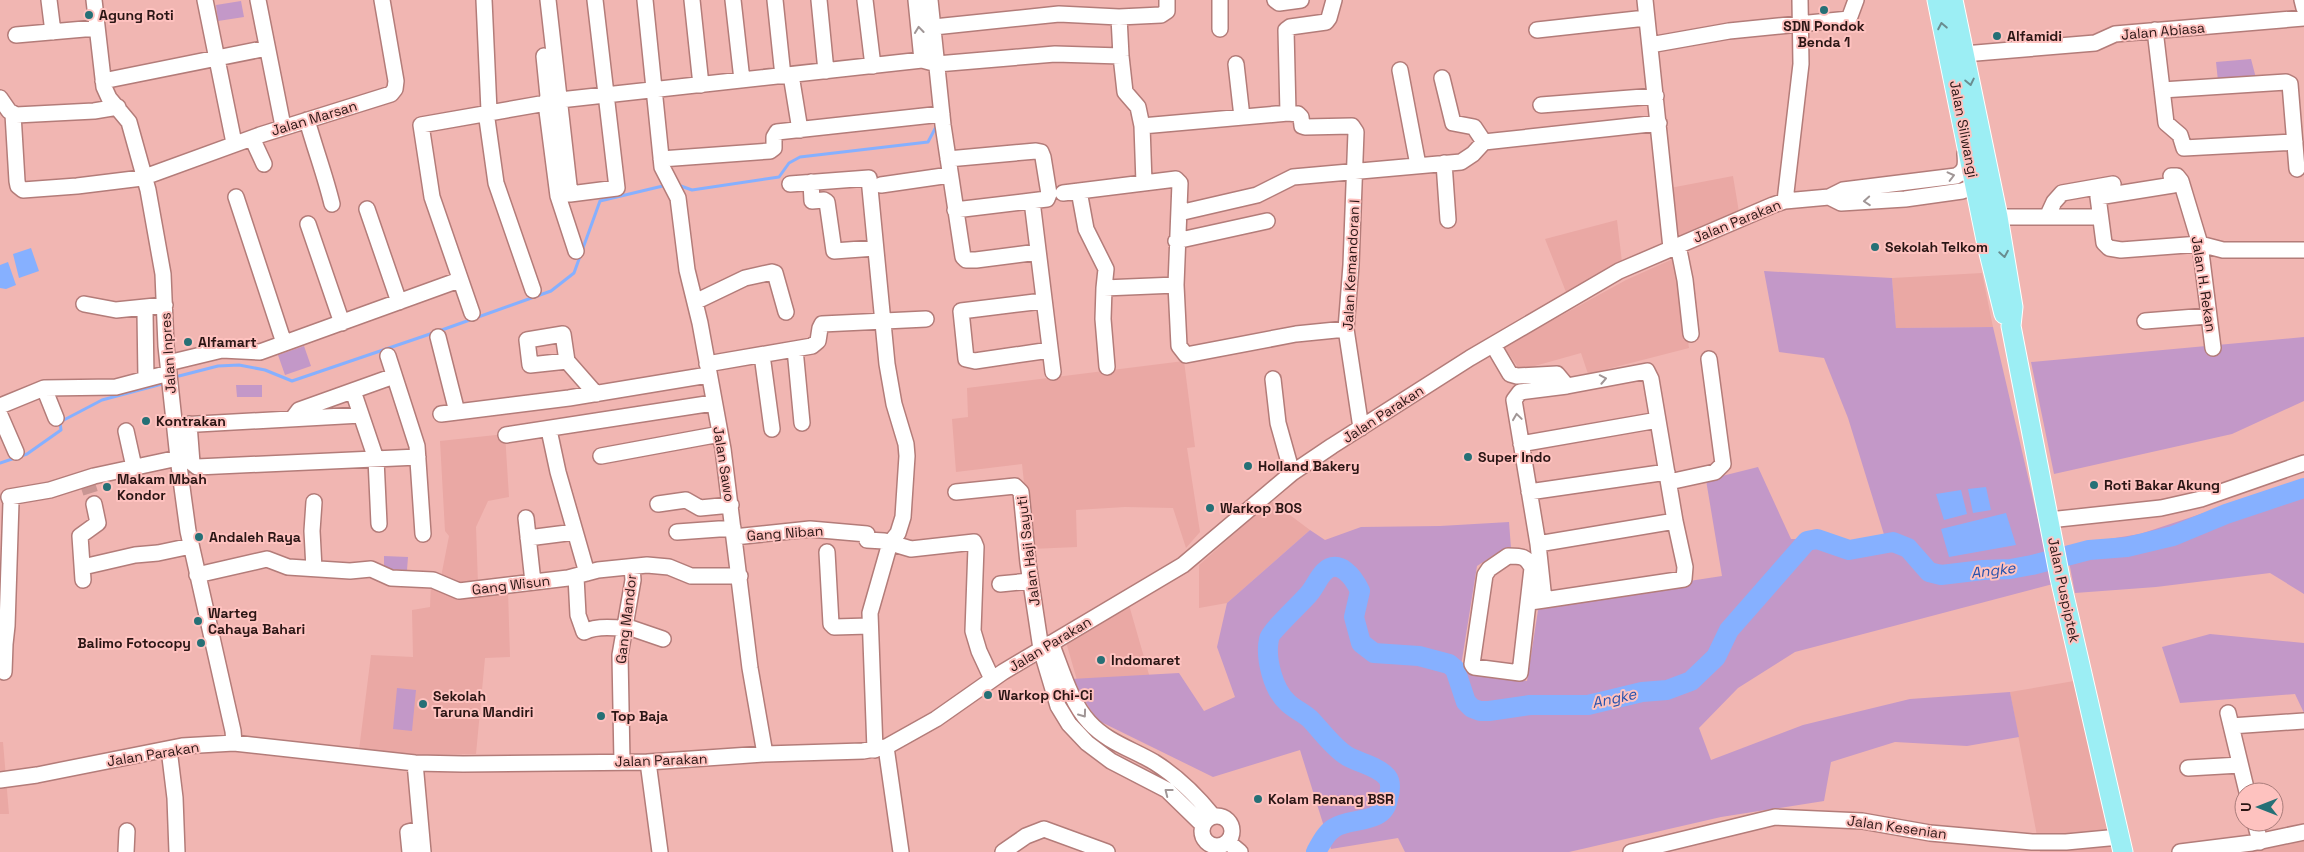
<svg xmlns="http://www.w3.org/2000/svg" width="2304" height="852" viewBox="0 0 2304 852" font-family="'Space Grotesk',sans-serif">
<rect width="100%" height="100%" fill="#f1b6b2"/>
<path fill="#eaa8a4" d="M 1733,176 L 1739,212 L 1679,239 L 1673,224 L 1670,188 Z
M 1617,220 L 1622,262 L 1566,292 L 1545,239 Z
M 1675,258 L 1689,348 L 1588,374 L 1581,353 L 1520,370 L 1504,347 L 1626,280 Z
M 1982,273 L 1993,327 L 1896,328 L 1892,278 Z
M 1184,361 L 1195,447 L 1187,448 L 1200,532 L 1186,548 L 1173,508 L 1125,507 L 1076,510 L 1077,547 L 1031,549 L 1022,464 L 956,472 L 952,419 L 968,417 L 967,388 Z
M 505,434 L 509,497 L 488,501 L 476,527 L 478,584 L 457,586 L 441,577 L 449,536 L 445,531 L 440,441 Z
M 1271,501 L 1310,530 L 1227,603 L 1199,608 L 1199,565 Z
M 431,583 L 508,590 L 510,657 L 485,658 L 476,754 L 425,755 L 359,750 L 371,655 L 413,657 L 412,610 L 430,607 Z
M 1129,605 L 1150,678 L 1079,687 L 1066,642 Z
M 2074,681 L 2113,851 L 2115,852 L 2040,852 L 2010,692 Z
M 0,742 L 3,742 L 9,814 L 0,814 Z
M 2304,837 L 2304,852 L 2217,852 Z"/>
<path fill="#c398c8" d="M 241,1 L 244,17 L 218,21 L 216,5 Z
M 2251,59 L 2256,78 L 2218,81 L 2216,62 Z
M 1764,271 L 1892,278 L 1896,328 L 1993,327 L 2053,584 L 1795,652 L 1738,688 L 1699,728 L 1711,760 L 1803,725 L 1910,699 L 2010,692 L 2019,737 L 1967,746 L 1895,742 L 1831,762 L 1824,801 L 1721,817 L 1569,852 L 1405,852 L 1398,838 L 1331,849 L 1300,750 L 1213,777 L 1097,720 L 1071,679 L 1179,673 L 1204,711 L 1235,697 L 1217,647 L 1227,603 L 1310,530 L 1325,540 L 1361,527 L 1440,526 L 1509,522 L 1511,548 L 1494,555 L 1477,566 L 1461,666 L 1527,681 L 1539,604 L 1722,576 L 1706,480 L 1758,467 L 1791,539 L 1817,539 L 1856,550 L 1886,541 L 1848,418 L 1824,358 L 1779,352 Z
M 2304,337 L 2304,401 L 2232,434 L 2054,474 L 2031,362 Z
M 304,346 L 311,366 L 285,375 L 278,355 Z
M 236,385 L 262,385 L 262,397 L 237,397 Z
M 2304,480 L 2304,594 L 2270,573 L 2156,587 L 2075,593 L 2066,546 L 2140,534 Z
M 384,556 L 408,557 L 407,570 L 384,569 Z
M 2210,634 L 2304,643 L 2304,713 L 2295,694 L 2180,703 L 2162,647 Z
M 397,688 L 416,690 L 412,731 L 393,729 Z"/>
<path fill="#86b0ff" d="M 31,248 L 39,271 L 19,278 L 13,254 Z
M 8,262 L 16,285 L 6,289 L 0,288 L 0,265 Z
M 1986,487 L 1991,510 L 1973,513 L 1968,489 Z
M 1961,490 L 1967,514 L 1944,520 L 1936,494 Z
M 2006,513 L 2016,545 L 1949,557 L 1941,529 Z"/>
<g fill="none" stroke-linecap="round" stroke-linejoin="round">
<path stroke="#86b0ff" stroke-width="3" d="M 678,185 L 692,190 L 779,177 L 789,163 L 800,157 L 928,142 L 937,125
M 439,331 L 551,291 L 574,273 L 600,201 L 667,185
M 179,376 L 218,366 L 239,365 L 265,370 L 292,381 L 433,333
M 0,463 L 27,454 L 61,430 L 60,422 L 102,400 L 162,384"/>
<path stroke="#86b0ff" stroke-width="20" d="M 1316,852 C 1321,843 1326,833 1334,828 C 1350,817 1384,825 1388,799 C 1390,792 1392,783 1387,777 C 1378,766 1359,763 1347,756 C 1334,748 1323,733 1312,721 C 1305,713 1295,710 1288,703 C 1273,690 1265,658 1269,639 C 1270,632 1300,604 1306,597 C 1314,590 1317,579 1324,572 C 1339,557 1354,578 1360,591 L 1354,617 L 1361,643 L 1374,653 L 1419,656 L 1449,664 L 1455,669 L 1466,702 L 1472,708 L 1480,711 L 1489,711 L 1530,705 L 1588,705 L 1642,692 L 1667,690 L 1691,681 L 1716,657 L 1729,630 L 1807,541 L 1817,539 L 1849,550 L 1893,542 L 1908,548 L 1929,572 L 1941,575 L 1983,570 L 2010,569 L 2032,565 L 2089,550 L 2127,547 L 2173,536 L 2226,514 L 2304,488"/>
<path stroke="#c99693" stroke-width="15" stroke-dasharray="15 8" stroke-linecap="butt" d="M 86,479 L 94,504"/>
<defs>
<path id="minor" d="M 49,0 L 53,32
M 94,0 L 104,87 L 109,98 L 129,122 L 148,190 L 163,274 L 166,346 L 178,458 L 188,531 L 233,731 L 234,743
M 205,0 L 233,138
M 258,0 L 282,121
M 484,0 L 489,111
M 548,0 L 570,194 L 617,188 L 595,0
M 645,0 L 662,167 L 678,198 L 687,270 L 700,323 L 723,449 L 750,668 L 765,754
M 692,0 L 701,85
M 733,0 L 742,80
M 775,0 L 783,76
M 819,0 L 826,71
M 865,0 L 873,66
M 916,0 L 922,60
M 930,0 L 943,125 L 963,257 L 966,260 L 976,260 L 1038,252
M 1275,0 L 1279,3 L 1301,0
M 1645,0 L 1671,248
M 2302,0 L 2304,8
M 1119,17 L 1121,56 L 1125,92 L 1138,107 L 1142,126 L 1144,183
M 934,27 L 1059,14 L 1119,17 L 1161,15 L 1167,11 L 1167,0
M 1220,29 L 1220,0
M 1537,30 L 1646,18
M 2155,30 L 2166,123 L 2180,135 L 2184,148 L 2295,142
M 16,35 L 96,28
M 1650,45 L 1729,31 L 1849,19 L 1856,0
M 1964,54 L 2095,43 L 2115,34 L 2304,18
M 544,56 L 548,96 L 546,103 L 558,196 L 576,251
M 1236,64 L 1242,117
M 1400,70 L 1418,165
M 791,75 L 800,130
M 1442,78 L 1453,123 L 1474,127 L 1484,142
M 103,81 L 267,48
M 2162,90 L 2286,82 L 2290,84 L 2297,169
M 0,98 L 9,111 L 16,115 L 94,111 L 118,107
M 560,100 L 922,60 L 937,64 L 1055,54 L 1121,56
M 1541,105 L 1656,96
M 486,112 L 496,183 L 533,290
M 1288,113 L 1298,114 L 1301,117 L 1302,126 L 1305,127 L 1352,126 L 1356,132 L 1351,265 L 1346,329 L 1361,428
M 13,114 L 17,181 L 18,186 L 23,190 L 77,186 L 142,178 L 260,135 L 391,94 L 395,89 L 396,81 L 382,0
M 307,120 C 315,149 325,175 332,204
M 1142,126 L 1288,113 L 1286,30 L 1290,27 L 1326,22 L 1329,18 L 1334,0
M 252,138 L 264,164
M 661,159 L 770,151 L 774,148 L 774,137 L 777,132 L 942,114
M 948,159 L 1036,151 L 1041,152 L 1043,157 L 1049,194 L 1047,199 L 955,210
M 1444,163 L 1448,220
M 2171,176 L 2177,176 L 2181,181 L 2200,244 L 2213,348
M 811,182 L 812,201 L 824,200 L 827,202 L 834,251 L 875,248
M 790,184 L 869,178 L 887,364 L 894,404 L 906,444 L 907,456 L 903,517 L 898,533 L 890,543 L 870,613 L 875,750
M 881,185 L 950,175
M 2173,185 L 2098,197 L 2104,243 L 2109,248 L 2121,250 L 2200,244 L 2223,250 L 2304,250
M 1079,191 L 1086,229 L 1106,269 L 1104,288
M 1063,193 L 1176,179 L 1180,183 L 1176,285 L 1179,346 L 1186,355 L 1296,334 L 1346,329
M 236,197 L 284,343
M 1829,197 L 1841,203 L 1905,199 L 1962,191 L 1975,186 L 1982,179
M 1032,201 L 1053,372
M 1785,201 L 1801,64 L 1800,0
M 367,209 L 399,302
M 1179,213 L 1257,195 L 1293,177 L 1461,162 L 1473,154 L 1484,142 L 1659,123
M 2048,215 L 2054,202 L 2062,193 L 2113,184
M 1998,217 L 2100,217
M 308,224 L 342,323
M 1176,241 L 1267,221
M 1678,245 L 1685,280 L 1691,334
M 1043,301 L 961,311 L 966,359 L 975,361 L 1050,350
M 695,302 L 745,278 L 772,272 L 775,273 L 786,312
M 84,304 L 116,310 L 165,305
M 145,312 L 146,379
M 472,313 L 432,197 L 421,125 L 546,103
M 2145,321 L 2208,316
M 438,337 L 457,412
M 1493,345 L 1510,374 L 1517,376 L 1557,374 L 1567,386
M 795,349 L 802,423
M 762,355 L 772,429
M 388,356 L 417,446 L 423,534
M 567,361 L 530,365 L 527,340 L 563,334 L 567,361 L 596,394
M 168,363 L 222,350 L 260,352 L 459,280
M 707,364 L 812,346 L 818,341 L 820,328 L 822,324 L 926,319
M 1107,367 L 1103,319 L 1104,288 L 1176,285
M 1273,379 L 1278,423 L 1292,473
M 44,388 L 56,418
M 353,391 L 376,459 L 379,524
M 0,406 L 44,388 L 116,387 L 169,373
M 441,414 L 569,398 L 708,375
M 0,415 L 16,452
M 293,418 L 299,410 L 394,376
M 189,424 L 192,463 L 197,467 L 418,457
M 180,425 L 361,415
M 549,430 L 558,472 L 587,573
M 126,431 L 134,467
M 506,435 L 713,403
M 1521,444 L 1658,420
M 601,456 L 720,434
M 1669,482 L 1715,472 L 1723,464 L 1709,359
M 956,492 L 1015,486 L 1021,492 L 1028,563 L 1041,649 L 1058,706 L 1069,724 L 1087,743 L 1111,761 L 1167,790 L 1203,825
M 1529,492 L 1667,472
M 314,502 L 312,531 L 314,569
M 658,504 L 686,500 L 700,508 L 731,505
M 526,518 L 533,582
M 2049,520 L 2161,508 L 2201,499 L 2304,463
M 677,532 L 733,528
M 734,537 L 810,529 L 867,534 L 867,540 L 884,541 L 911,549 L 974,542 L 976,547 L 973,631 L 979,651 L 992,679
M 528,538 L 575,532
M 1538,544 L 1675,521
M 827,552 L 831,624 L 834,627 L 869,626
M 1508,556 C 1522,556 1526,556 1532,568 L 1520,673 L 1474,667 L 1472,664 L 1485,575 L 1489,569 Z
M 83,567 L 135,555 L 158,553 L 191,546
M 197,575 L 267,559 L 288,567 L 350,571 L 371,569 L 391,578 L 433,580 L 459,591 L 568,578 L 598,570 L 647,565 L 669,567 L 691,576 L 740,576
M 576,577 L 578,615 L 584,632 C 596,626 611,627 625,629
M 83,580 L 80,536 L 98,523 L 94,504
M 1000,584 L 1030,581
M 1530,602 L 1544,600 L 1684,579 L 1685,567 L 1675,521 L 1651,379 L 1647,371 L 1567,386 L 1520,392 L 1514,400 L 1538,544 L 1544,600
M 625,626 L 663,639
M 1051,643 C 1062,670 1070,701 1089,722 C 1107,742 1132,749 1154,762 C 1178,777 1196,795 1213,816
M 0,644 L 5,644 L 7,626 L 11,502 L 9,497 L 50,490 L 94,476 L 178,458
M 4,672 L 5,644
M 2228,713 L 2247,792
M 2231,726 L 2304,721
M 886,747 L 901,852
M 169,749 L 175,798 L 177,852
M 622,762 L 620,655 L 633,580 L 632,567
M 648,762 L 660,852
M 415,763 L 423,852
M 2188,768 L 2240,765
M 0,780 L 37,775 L 182,746 L 234,743 L 415,763 L 463,764 L 648,762 L 765,754 L 863,751 L 886,747 L 936,719 L 1003,672 L 1183,565 L 1292,473 L 1332,446 L 1470,358 L 1619,271 L 1773,205 L 1785,201 L 1829,197 L 1843,190 L 1956,176 C 1966,171 1966,165 1965,154
M1202 831a15 15 0 1 1 30 0a15 15 0 1 1-30 0Z
M 2255,822 L 2260,842
M 1228,842 L 1240,852
M 126,852 L 127,831
M 410,852 L 408,832 L 420,829
M 1003,852 L 1026,836 L 1044,829 L 1107,852
M 1631,852 L 1775,817 L 1862,821 L 1930,833 L 2032,842 L 2066,842 L 2119,837
M 2180,852 L 2252,843 L 2304,832"/>
<path id="major" d="M 1937,0 L 1987,245 L 2004,314
M 1953,0 L 1998,217 L 2013,307 L 2011,326 L 2060,578 L 2123,852"/>
</defs>
<use href="#minor" stroke="#b37c79" stroke-width="18"/>
<use href="#major" stroke="#fff" stroke-width="21"/>
<use href="#minor" stroke="#fff" stroke-width="15"/>
<use href="#major" stroke="#9ceef4" stroke-width="19"/>
</g>
<defs><path id="oneway-chevron" d="M-2-3.5L2.5 0L-2 3.5" fill="none" stroke-width="1.6" stroke-linecap="round" stroke-linejoin="round" transform="scale(1.25)"/></defs>
<g stroke="#698d90">
<use href="#oneway-chevron" transform="translate(1942 26) rotate(-101)"/>
<use href="#oneway-chevron" transform="translate(1970 82) rotate(78)"/>
<use href="#oneway-chevron" transform="translate(2004 254) rotate(80)"/>
</g>
<g stroke="#a09696">
<use href="#oneway-chevron" transform="translate(919 30) rotate(-96)"/>
<use href="#oneway-chevron" transform="translate(1951 176) rotate(-14)"/>
<use href="#oneway-chevron" transform="translate(1867 201) rotate(176)"/>
<use href="#oneway-chevron" transform="translate(1603 379) rotate(-11)"/>
<use href="#oneway-chevron" transform="translate(1517 417) rotate(-98)"/>
<use href="#oneway-chevron" transform="translate(1083 714) rotate(54)"/>
<use href="#oneway-chevron" transform="translate(1168 792) rotate(-142)"/>
</g>
<g fill="#267076" stroke="#fec2bf" stroke-width="2">
<circle cx="1824" cy="10" r="5"/>
<circle cx="89" cy="15" r="5"/>
<circle cx="1997" cy="36" r="5"/>
<circle cx="1875" cy="247" r="5"/>
<circle cx="188" cy="342" r="5"/>
<circle cx="146" cy="421" r="5"/>
<circle cx="1468" cy="457" r="5"/>
<circle cx="1248" cy="466" r="5"/>
<circle cx="2094" cy="485" r="5"/>
<circle cx="107" cy="487" r="5"/>
<circle cx="1210" cy="508" r="5"/>
<circle cx="199" cy="537" r="5"/>
<circle cx="198" cy="621" r="5"/>
<circle cx="201" cy="643" r="5"/>
<circle cx="1101" cy="660" r="5"/>
<circle cx="988" cy="695" r="5"/>
<circle cx="423" cy="704" r="5"/>
<circle cx="601" cy="716" r="5"/>
<circle cx="1258" cy="799" r="5"/>
</g>
<g text-anchor="middle" dominant-baseline="central" stroke-width="4" stroke-linejoin="round" paint-order="stroke">
<g font-size="14" font-weight="bold" fill="#2b1615" stroke="#fec2bf" text-anchor="start">
<text x="99" y="15">Agung Roti</text>
<text x="1824" y="26" text-anchor="middle">SDN Pondok<tspan x="1824" dy="16">Benda 1</tspan></text>
<text x="2007" y="36">Alfamidi</text>
<text x="1885" y="247">Sekolah Telkom</text>
<text x="198" y="342">Alfamart</text>
<text x="156" y="421">Kontrakan</text>
<text x="1478" y="457">Super Indo</text>
<text x="1258" y="466">Holland Bakery</text>
<text x="117" y="479">Makam Mbah<tspan x="117" dy="16">Kondor</tspan></text>
<text x="2104" y="485">Roti Bakar Akung</text>
<text x="1220" y="508">Warkop BOS</text>
<text x="209" y="537">Andaleh Raya</text>
<text x="208" y="613">Warteg<tspan x="208" dy="16">Cahaya Bahari</tspan></text>
<text x="191" y="643" text-anchor="end">Balimo Fotocopy</text>
<text x="1111" y="660">Indomaret</text>
<text x="998" y="695">Warkop Chi-Ci</text>
<text x="433" y="696">Sekolah<tspan x="433" dy="16">Taruna Mandiri</tspan></text>
<text x="611" y="716">Top Baja</text>
<text x="1268" y="799">Kolam Renang BSR</text>
</g>
<g font-size="14" fill="#2b1615" stroke="#fec2bf">
<text transform="translate(2163 31) rotate(-5)">Jalan Abiasa</text>
<text transform="translate(314 118) rotate(-17)">Jalan Marsan</text>
<text transform="translate(1964 129) rotate(79)">Jalan Siliwangi</text>
<text transform="translate(1737 221) rotate(-22)">Jalan Parakan</text>
<text transform="translate(1351 265) rotate(-87)">Jalan Kemandoran I</text>
<text transform="translate(2204 284) rotate(81)">Jalan H. Rekan</text>
<text transform="translate(168 353) rotate(-94)">Jalan Inpres</text>
<text transform="translate(1383 414) rotate(-33)">Jalan Parakan</text>
<text transform="translate(724 464) rotate(81)">Jalan Sawo</text>
<text transform="translate(785 533) rotate(-4)">Gang Niban</text>
<text transform="translate(1028 551) rotate(-97)">Jalan Haji Sayuti</text>
<text transform="translate(511 585) rotate(-7)">Gang Wisun</text>
<text transform="translate(2064 590) rotate(78)">Jalan Puspiptek</text>
<text transform="translate(626 619) rotate(-83)">Gang Mandor</text>
<text transform="translate(1050 644) rotate(-31)">Jalan Parakan</text>
<text transform="translate(153 754) rotate(-9)">Jalan Parakan</text>
<text transform="translate(661 760) rotate(-2)">Jalan Parakan</text>
<text transform="translate(1897 827) rotate(8)">Jalan Kesenian</text>
</g>
<g font-size="15" font-style="italic" fill="#2551ac" stroke="#fec2bf">
<text transform="translate(1993 570) rotate(-7)">Angke</text>
<text transform="translate(1614 698) rotate(-12)">Angke</text>
</g>
</g>
<g transform="translate(2259 807) rotate(270)"><circle r="24" fill="#fec2bf" stroke="#aa7d7b"/>
<path d="M0-4L9 19L0 12L-9 19Z" fill="#267076"/>
<text y="-8" font-size="14" font-weight="bold" text-anchor="middle" fill="#2b1615">U</text>
</g>
</svg>
